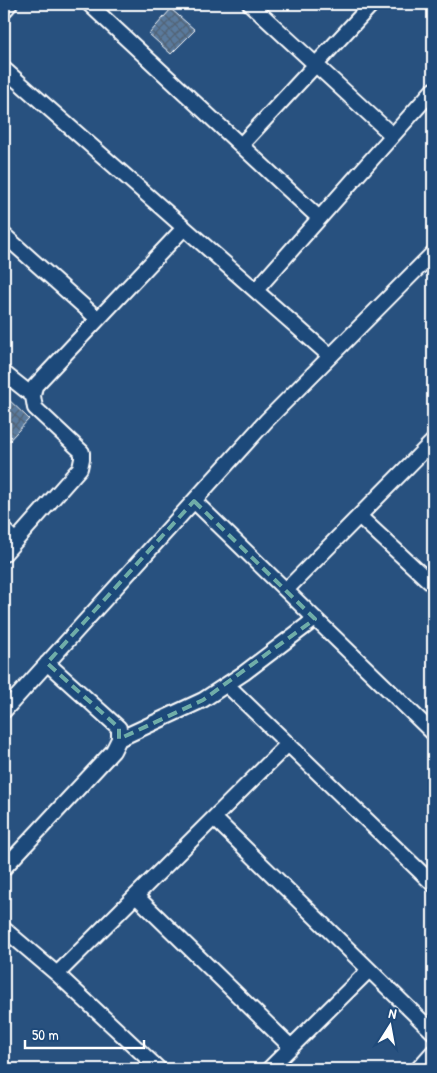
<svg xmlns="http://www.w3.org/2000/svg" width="437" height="1073" viewBox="0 0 437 1073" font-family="'Patrick Hand',sans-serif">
<defs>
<pattern id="building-cross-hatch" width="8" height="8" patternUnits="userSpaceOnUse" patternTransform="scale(1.25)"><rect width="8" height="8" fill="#5a7a9d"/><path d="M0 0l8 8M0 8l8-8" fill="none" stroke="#536374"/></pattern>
</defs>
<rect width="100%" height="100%" fill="#28517f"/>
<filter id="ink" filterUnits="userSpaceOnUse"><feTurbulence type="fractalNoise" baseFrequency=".02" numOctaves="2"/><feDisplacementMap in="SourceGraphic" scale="10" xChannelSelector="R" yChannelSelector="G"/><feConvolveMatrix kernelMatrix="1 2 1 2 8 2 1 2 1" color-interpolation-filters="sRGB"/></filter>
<g filter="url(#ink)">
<path fill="url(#building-cross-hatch)" stroke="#fff" d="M 171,9 L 195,30 L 171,54 L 149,34 Z
M 4,395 L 29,419 L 4,446 Z"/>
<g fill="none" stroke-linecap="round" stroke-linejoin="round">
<defs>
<path id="minor" d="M 89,4 L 319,218
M 250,4 L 392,135
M 4,11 L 10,4
M 4,69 L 330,356
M 241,145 L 372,4
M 4,235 L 98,319
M 256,290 L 433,90
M 4,373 L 33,396
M 194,501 L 433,733
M 359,516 L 433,585
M 4,530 L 15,541
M 4,554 L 80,468 L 82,459 L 82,452 L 35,408 L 33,396 L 35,386 L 184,228
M 286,590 L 433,441
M 227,685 L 433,884
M 4,711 L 267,420 L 433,253
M 119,739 L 203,700 L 244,673 L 315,619
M 214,818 L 433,1032
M 4,868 L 113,751 L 119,739 L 119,728 L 47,663
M 136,896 L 291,1047
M 4,929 L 57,974 L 159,1069
M 57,974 L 288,744
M 269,1069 L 369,970
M 418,1069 L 433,1052"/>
</defs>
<use href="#minor" stroke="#fff" stroke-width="18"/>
<use href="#minor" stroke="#1f4a7a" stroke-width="14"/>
</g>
</g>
<path fill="none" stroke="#6fada8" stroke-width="4" stroke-dasharray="10 6" stroke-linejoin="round" d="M 194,501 L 315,619 L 203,700 L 119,739 L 119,728 L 47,663 Z"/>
<rect width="437" height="1073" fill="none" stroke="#1f4a7a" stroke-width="20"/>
<rect x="10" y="10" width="417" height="1053" fill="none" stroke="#fff" stroke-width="2" filter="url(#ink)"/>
<g transform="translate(390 1026) rotate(11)" stroke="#1f4a7a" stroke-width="4" paint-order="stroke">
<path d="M0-4L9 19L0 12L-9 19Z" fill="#ffffff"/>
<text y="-8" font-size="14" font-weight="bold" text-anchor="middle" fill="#ffffff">N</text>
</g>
<path d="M25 1040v8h119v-8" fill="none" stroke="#ffffff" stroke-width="2.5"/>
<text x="32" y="1040" font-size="15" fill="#ffffff" stroke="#1f4a7a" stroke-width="4" paint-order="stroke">50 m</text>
</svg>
